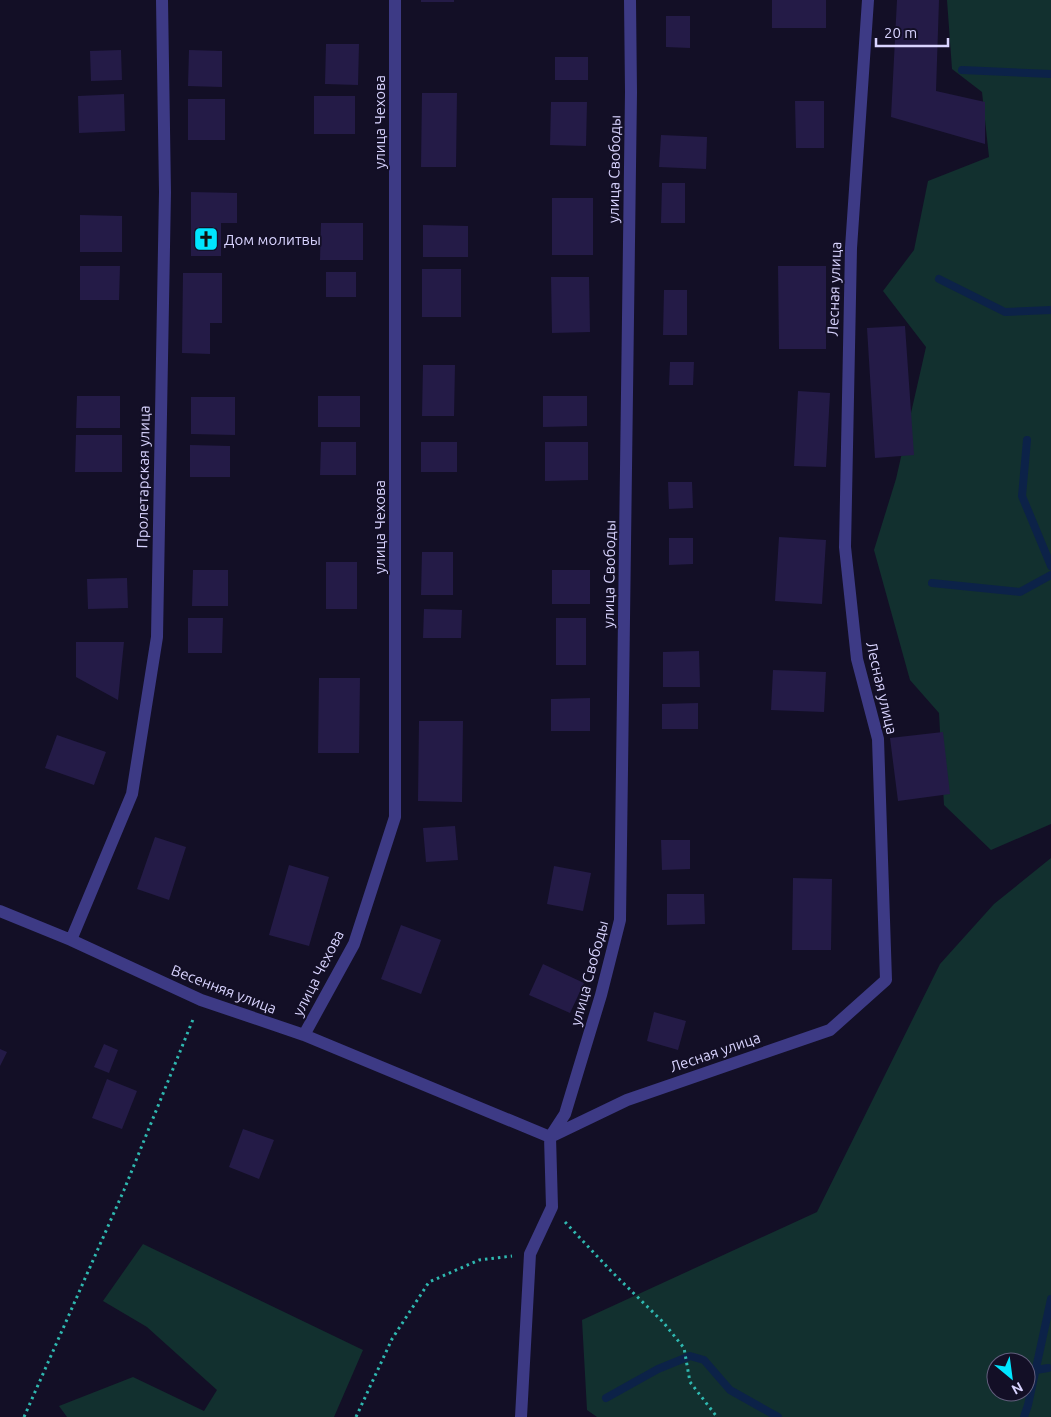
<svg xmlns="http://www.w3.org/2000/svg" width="1051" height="1417" viewBox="0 0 1051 1417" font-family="Ubuntu,sans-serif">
<rect width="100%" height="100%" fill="#130f26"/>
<path fill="#12302f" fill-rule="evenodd" d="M 947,0 L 1051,0 L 1051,824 L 991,850 L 944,805 L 939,713 L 910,680 L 874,550 L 896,479 L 926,347 L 883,291 L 914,250 L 928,181 L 989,157 L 982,92 L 952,69 Z
M 1051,858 L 1051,1417 L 597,1417 L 587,1410 L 582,1320 L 817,1212 L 940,964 L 994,904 ZM 996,1362 L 1026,1362 L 1026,1392 L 996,1392 Z
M 143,1244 L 363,1350 L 334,1417 L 67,1417 L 59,1406 L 133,1377 L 204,1411 L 217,1390 L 147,1327 L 103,1301 Z"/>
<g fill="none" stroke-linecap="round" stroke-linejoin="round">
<path stroke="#0c2248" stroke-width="8" d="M 962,70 L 1051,74
M 939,279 L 1005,312 L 1051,310
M 1027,440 L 1022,496 L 1051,566
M 932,583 L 1020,592 L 1051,575
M 1036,1370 L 1048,1368
M 606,1398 L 658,1369 L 690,1356 L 704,1360 L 730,1390 L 778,1417
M 1024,1417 L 1028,1405 L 1051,1299"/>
</g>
<path fill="#241b47" d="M 421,0 L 454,0 L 454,2 L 421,2 Z
M 772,0 L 826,0 L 826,28 L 772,28 Z
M 897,0 L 939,0 L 936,91 L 985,102 L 985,144 L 891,117 Z
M 666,16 L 690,16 L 690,48 L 666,47 Z
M 326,44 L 359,44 L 358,85 L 325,84 Z
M 121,50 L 122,80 L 91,81 L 90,51 Z
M 189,50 L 222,51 L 222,87 L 188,86 Z
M 555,57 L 588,57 L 588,80 L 555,80 Z
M 422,93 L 457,93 L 456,167 L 421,167 Z
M 124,94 L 125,131 L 79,133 L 78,96 Z
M 314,96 L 355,96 L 355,134 L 314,134 Z
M 188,99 L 225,99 L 225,140 L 188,140 Z
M 795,101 L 824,101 L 824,148 L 796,148 Z
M 551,102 L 587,102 L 586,146 L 550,145 Z
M 661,135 L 707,137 L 706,169 L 659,167 Z
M 662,183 L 685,183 L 685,223 L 661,223 Z
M 191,192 L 237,193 L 237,223 L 221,223 L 221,256 L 191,256 Z
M 552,198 L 593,198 L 593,255 L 552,255 Z
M 80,215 L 122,216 L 122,252 L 80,252 Z
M 321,223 L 363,223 L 363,260 L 320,260 Z
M 423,225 L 468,226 L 468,257 L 423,257 Z
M 80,266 L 120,266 L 119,300 L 80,300 Z
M 778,266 L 826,266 L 826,349 L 779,349 Z
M 422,269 L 461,269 L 461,317 L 422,317 Z
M 326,272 L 356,272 L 356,297 L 326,297 Z
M 183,273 L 222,273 L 222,323 L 210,323 L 210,354 L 182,353 Z
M 551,277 L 589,277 L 590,332 L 552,333 Z
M 664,290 L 687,290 L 687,335 L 663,335 Z
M 905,326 L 914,455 L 875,458 L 867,328 Z
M 670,362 L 694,362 L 693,385 L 669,385 Z
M 423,365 L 455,365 L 454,416 L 422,416 Z
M 798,391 L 830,393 L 826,467 L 794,466 Z
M 77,396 L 120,396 L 120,428 L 76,428 Z
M 318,396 L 360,396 L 360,427 L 318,427 Z
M 543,396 L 587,396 L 587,426 L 543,427 Z
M 191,397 L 235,397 L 235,435 L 191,434 Z
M 76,435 L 122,435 L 122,472 L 75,472 Z
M 321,442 L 356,442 L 356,475 L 320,475 Z
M 421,442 L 457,442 L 457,472 L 421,472 Z
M 545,442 L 588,442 L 588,480 L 545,481 Z
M 190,445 L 230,446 L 230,477 L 190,477 Z
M 668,482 L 692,482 L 693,508 L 669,509 Z
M 779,537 L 826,540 L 822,604 L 775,601 Z
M 669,538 L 693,538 L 693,564 L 669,565 Z
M 422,552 L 453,552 L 453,595 L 421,595 Z
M 326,562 L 357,562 L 357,609 L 326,609 Z
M 193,570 L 228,570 L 228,606 L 192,606 Z
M 552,570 L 590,570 L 590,604 L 552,604 Z
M 127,578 L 128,608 L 88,609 L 87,579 Z
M 424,609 L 462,610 L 461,638 L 423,638 Z
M 188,618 L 223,618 L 222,653 L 188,653 Z
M 556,618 L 586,618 L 586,665 L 556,665 Z
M 76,642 L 124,642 L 118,700 L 76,677 Z
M 699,651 L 700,687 L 663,687 L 663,652 Z
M 773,670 L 826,672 L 824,712 L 771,710 Z
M 319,678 L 360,678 L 359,753 L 318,753 Z
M 590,698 L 590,731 L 551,731 L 551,699 Z
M 698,703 L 698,729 L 662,729 L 662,704 Z
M 419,721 L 463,721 L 462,802 L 418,801 Z
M 943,732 L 950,794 L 898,801 L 890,738 Z
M 57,735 L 106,752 L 94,785 L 45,768 Z
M 455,826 L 458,860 L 426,862 L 423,828 Z
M 155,837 L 186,847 L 169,900 L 137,889 Z
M 661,840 L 690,840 L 690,869 L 662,870 Z
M 289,865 L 329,877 L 309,946 L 269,935 Z
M 554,866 L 591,873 L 583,911 L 547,904 Z
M 793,878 L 832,879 L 831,950 L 792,950 Z
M 667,894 L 704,894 L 705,924 L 667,925 Z
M 401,925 L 441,940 L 421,994 L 381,979 Z
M 543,964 L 584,983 L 570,1013 L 529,995 Z
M 654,1012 L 686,1021 L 678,1050 L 647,1041 Z
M 104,1044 L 118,1050 L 109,1073 L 94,1067 Z
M 0,1049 L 7,1052 L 0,1066 Z
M 107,1079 L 137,1091 L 122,1129 L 92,1118 Z
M 243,1129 L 274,1140 L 259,1179 L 229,1167 Z"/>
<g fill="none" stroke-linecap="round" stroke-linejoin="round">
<path stroke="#2fb8b0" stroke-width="3" stroke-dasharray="2.5 4" stroke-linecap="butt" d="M 565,1222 L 612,1272 L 663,1322 L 684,1348 L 690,1382 L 717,1417
M 24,1417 L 124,1190 L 194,1017
M 356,1417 L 392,1339 L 429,1282 L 479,1260 L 512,1256"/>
<path stroke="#3d3a85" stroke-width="12" d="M 0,911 L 71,940 L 201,1000 L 304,1035 L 550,1137
M 71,940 L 132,794 L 157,637 L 165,192 L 162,0
M 304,1035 L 354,944 L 395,817 L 395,0
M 550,1137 L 627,1100 L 830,1030 L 886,980 L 878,739 L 857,659 L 845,547 L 851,248 L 868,0
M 550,1137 L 565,1114 L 601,995 L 620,920 L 631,92 L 630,0
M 521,1417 L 530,1254 L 552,1207 L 550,1137"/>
</g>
<defs>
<symbol id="church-square" viewBox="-11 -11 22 22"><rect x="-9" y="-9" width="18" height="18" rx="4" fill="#00e5ff" stroke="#130f26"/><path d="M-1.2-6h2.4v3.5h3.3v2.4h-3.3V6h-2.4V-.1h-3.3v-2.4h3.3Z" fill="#111"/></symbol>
</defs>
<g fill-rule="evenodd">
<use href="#church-square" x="192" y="225" width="28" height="28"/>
</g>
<g text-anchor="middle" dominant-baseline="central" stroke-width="4" stroke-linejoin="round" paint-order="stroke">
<g font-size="15" fill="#d9d4ff" stroke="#130f26">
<text transform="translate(379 122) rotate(-90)">улица Чехова</text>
<text transform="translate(614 169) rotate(-89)">улица Свободы</text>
<text transform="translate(834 289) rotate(-88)">Лесная улица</text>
<text transform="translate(143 477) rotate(-89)">Пролетарская улица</text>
<text transform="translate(379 527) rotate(-90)">улица Чехова</text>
<text transform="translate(609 574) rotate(-89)">улица Свободы</text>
<text transform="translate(882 688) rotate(77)">Лесная улица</text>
<text transform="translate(318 973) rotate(-63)">улица Чехова</text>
<text transform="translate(589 973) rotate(-75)">улица Свободы</text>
<text transform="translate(224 989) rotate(21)">Весенняя улица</text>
<text transform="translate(715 1052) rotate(-19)">Лесная улица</text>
</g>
<g font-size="15" fill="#d9d4ff" stroke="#130f26" text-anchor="start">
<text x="224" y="239">Дом молитвы</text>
</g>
</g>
<g transform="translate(1011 1377) rotate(151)"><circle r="24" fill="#130f26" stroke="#625e7d"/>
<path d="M0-4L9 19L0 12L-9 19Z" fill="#00e5ff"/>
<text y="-8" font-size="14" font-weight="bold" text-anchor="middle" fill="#d9d4ff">N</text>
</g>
<path d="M876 38v8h72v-8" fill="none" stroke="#d9d4ff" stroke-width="2.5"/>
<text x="884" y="38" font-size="15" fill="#d9d4ff" stroke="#130f26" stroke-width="4" paint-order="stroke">20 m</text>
</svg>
